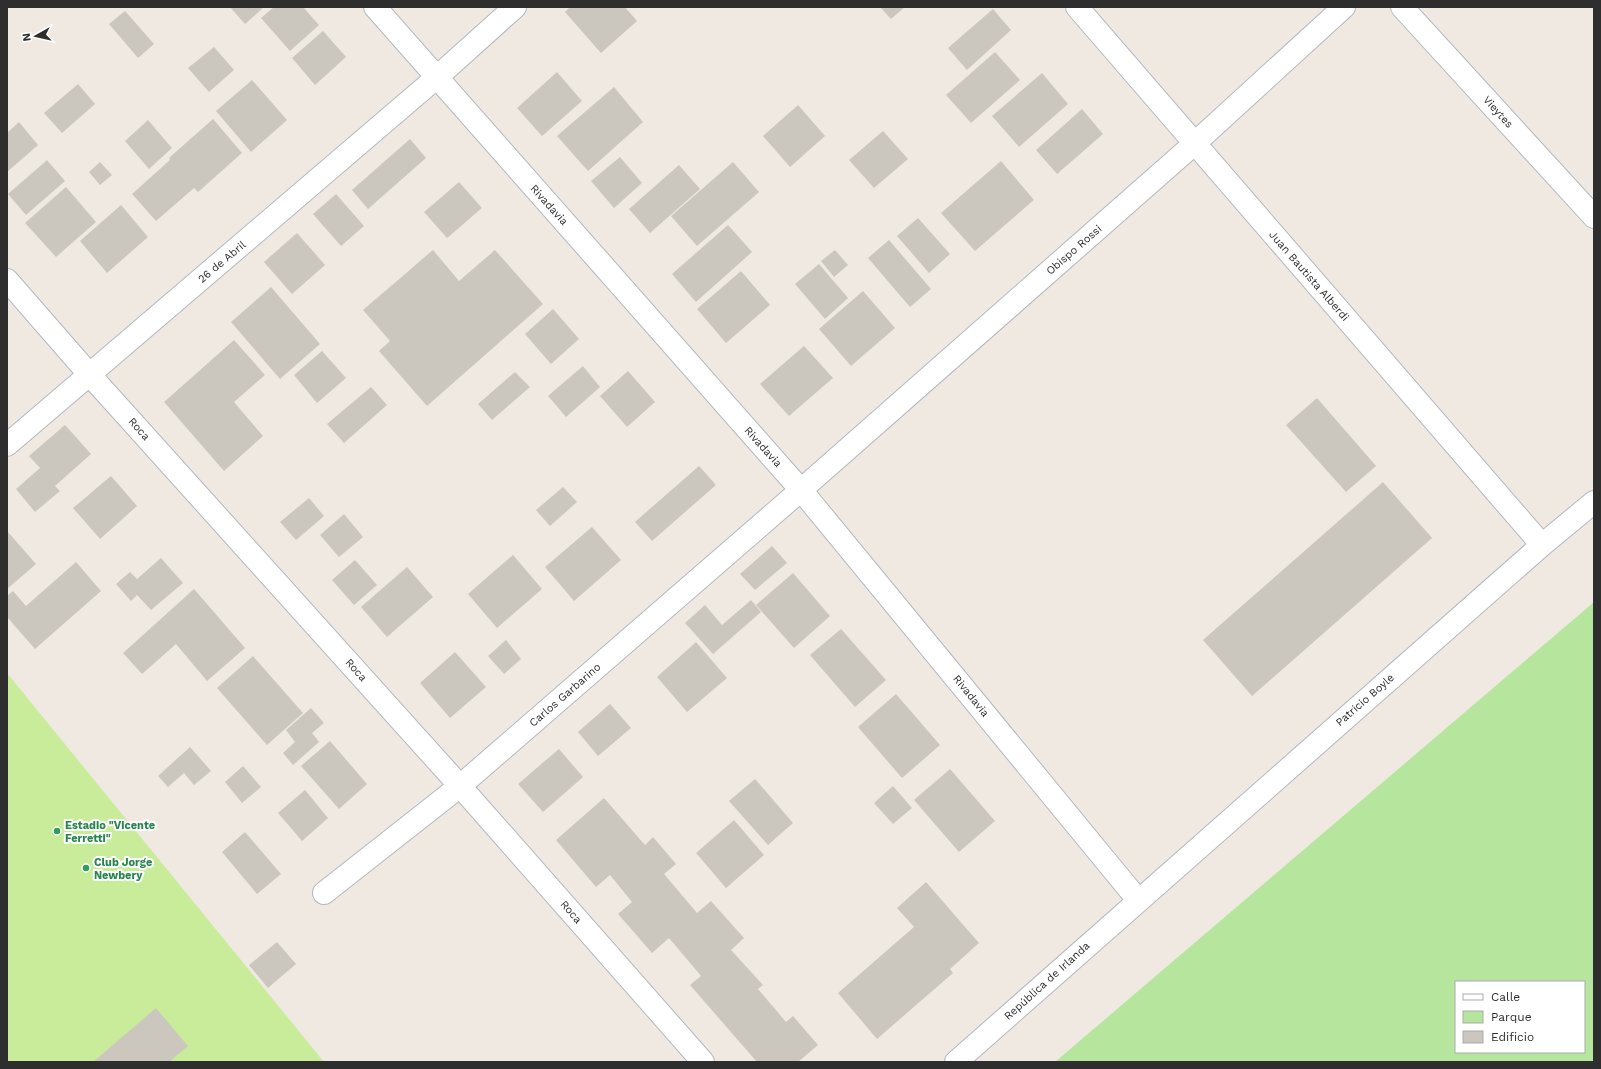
<svg xmlns="http://www.w3.org/2000/svg" width="1601" height="1069" viewBox="0 0 1601 1069" font-family="'Work Sans',sans-serif">
<rect width="100%" height="100%" fill="#efe9e1"/>
<path fill="#b6e59e" fill-rule="evenodd" d="M 1594,602 L 1594,1062 L 1055,1062 ZM 1456,982 L 1584,982 L 1584,1052 L 1456,1052 Z"/>
<path fill="#c9ec9a" d="M 7,673 L 324,1062 L 7,1062 Z"/>
<path fill="#cbc7bf" d="M 230,7 L 264,7 L 245,24 Z
M 274,7 L 303,7 L 319,25 L 290,51 L 261,18 Z
M 570,7 L 625,7 L 637,21 L 601,53 L 565,12 Z
M 880,7 L 905,7 L 891,19 Z
M 993,9 L 1011,30 L 967,70 L 948,48 Z
M 125,11 L 154,44 L 138,58 L 109,24 Z
M 323,31 L 346,57 L 315,85 L 292,58 Z
M 214,47 L 234,70 L 209,92 L 188,68 Z
M 995,52 L 1020,80 L 971,123 L 946,95 Z
M 557,72 L 582,101 L 542,136 L 517,108 Z
M 1042,73 L 1068,104 L 1019,147 L 992,116 Z
M 252,80 L 287,120 L 251,152 L 216,111 Z
M 78,84 L 95,104 L 62,133 L 44,113 Z
M 614,87 L 643,122 L 588,171 L 557,136 Z
M 798,105 L 825,136 L 790,167 L 763,136 Z
M 1082,109 L 1103,134 L 1057,174 L 1036,150 Z
M 213,119 L 242,153 L 198,192 L 194,188 L 156,221 L 132,194 L 170,160 L 169,158 Z
M 148,120 L 172,148 L 149,169 L 125,141 Z
M 19,122 L 38,145 L 7,172 L 7,133 Z
M 883,131 L 908,159 L 874,188 L 849,160 Z
M 410,139 L 426,158 L 368,209 L 352,190 Z
M 620,157 L 642,183 L 614,208 L 591,181 Z
M 47,160 L 65,181 L 26,215 L 8,194 Z
M 1001,161 L 1034,200 L 975,251 L 941,213 Z
M 100,162 L 112,175 L 100,185 L 89,172 Z
M 733,162 L 759,192 L 697,246 L 671,216 Z
M 679,165 L 700,189 L 650,233 L 629,209 Z
M 459,182 L 482,208 L 447,238 L 424,212 Z
M 66,187 L 96,222 L 56,257 L 25,223 Z
M 336,194 L 364,226 L 341,246 L 313,214 Z
M 121,205 L 148,237 L 107,273 L 80,241 Z
M 918,218 L 950,254 L 929,273 L 897,236 Z
M 728,225 L 752,252 L 696,302 L 672,274 Z
M 297,233 L 325,265 L 292,294 L 264,262 Z
M 889,240 L 931,289 L 910,307 L 868,258 Z
M 433,250 L 459,281 L 495,250 L 543,304 L 427,406 L 379,351 L 390,341 L 363,310 Z
M 835,250 L 848,265 L 834,277 L 821,261 Z
M 819,264 L 848,298 L 825,319 L 795,284 Z
M 741,271 L 770,305 L 726,343 L 697,309 Z
M 271,287 L 320,344 L 280,379 L 231,322 Z
M 863,291 L 895,328 L 851,366 L 819,329 Z
M 553,309 L 579,339 L 551,364 L 525,334 Z
M 234,340 L 265,375 L 234,402 L 263,436 L 224,471 L 164,402 Z
M 804,346 L 833,378 L 789,416 L 760,384 Z
M 322,351 L 346,378 L 317,403 L 294,375 Z
M 583,366 L 600,387 L 566,417 L 548,396 Z
M 628,371 L 655,402 L 627,427 L 600,396 Z
M 515,372 L 530,387 L 492,420 L 478,404 Z
M 371,387 L 387,405 L 344,443 L 327,424 Z
M 1317,398 L 1376,466 L 1346,492 L 1286,425 Z
M 65,425 L 91,454 L 55,486 L 60,491 L 35,512 L 16,489 L 40,468 L 29,456 Z
M 699,466 L 716,485 L 652,541 L 635,522 Z
M 111,476 L 137,506 L 100,539 L 73,508 Z
M 1383,482 L 1432,538 L 1252,696 L 1203,640 Z
M 563,487 L 577,502 L 550,526 L 536,510 Z
M 309,498 L 324,516 L 296,540 L 280,522 Z
M 344,514 L 363,537 L 339,557 L 320,535 Z
M 592,527 L 621,560 L 574,601 L 545,567 Z
M 7,531 L 36,564 L 7,589 Z
M 772,546 L 787,563 L 755,590 L 740,574 Z
M 513,555 L 542,589 L 497,628 L 468,594 Z
M 161,558 L 183,583 L 151,610 L 137,595 L 131,601 L 116,584 L 130,572 L 137,579 Z
M 355,560 L 377,585 L 354,605 L 332,580 Z
M 76,562 L 101,591 L 35,649 L 7,617 L 7,596 L 13,591 L 26,606 Z
M 407,567 L 433,597 L 387,637 L 361,607 Z
M 793,573 L 830,616 L 794,648 L 756,605 Z
M 194,589 L 245,648 L 207,681 L 176,644 L 142,674 L 123,653 Z
M 751,600 L 761,612 L 713,654 L 685,623 L 705,605 L 722,625 Z
M 841,629 L 886,680 L 855,707 L 810,655 Z
M 506,640 L 521,659 L 504,674 L 488,656 Z
M 696,642 L 727,678 L 687,712 L 657,677 Z
M 455,652 L 486,687 L 450,718 L 420,683 Z
M 253,656 L 303,713 L 267,745 L 217,688 Z
M 896,694 L 940,745 L 902,778 L 858,727 Z
M 610,704 L 631,728 L 598,756 L 578,732 Z
M 311,708 L 324,723 L 312,733 L 319,742 L 293,765 L 283,753 L 295,742 L 286,730 Z
M 330,741 L 367,784 L 339,809 L 301,766 Z
M 190,747 L 211,771 L 194,785 L 184,773 L 168,787 L 158,776 Z
M 559,749 L 583,777 L 543,812 L 518,784 Z
M 243,766 L 261,787 L 242,803 L 225,782 Z
M 950,769 L 995,821 L 959,852 L 914,800 Z
M 755,779 L 793,823 L 768,845 L 729,801 Z
M 893,786 L 912,808 L 893,824 L 874,803 Z
M 305,790 L 328,818 L 302,841 L 278,813 Z
M 604,798 L 645,845 L 653,837 L 676,864 L 664,874 L 697,913 L 711,901 L 744,938 L 731,950 L 763,985 L 758,989 L 786,1022 L 793,1016 L 818,1045 L 798,1062 L 757,1062 L 690,985 L 701,976 L 669,938 L 652,953 L 618,914 L 632,902 L 610,875 L 596,887 L 556,840 Z
M 734,820 L 764,855 L 726,888 L 696,853 Z
M 245,832 L 281,874 L 257,894 L 222,852 Z
M 926,882 L 979,943 L 950,969 L 953,973 L 877,1039 L 838,993 L 914,927 L 897,908 Z
M 277,942 L 296,964 L 268,988 L 249,965 Z
M 156,1008 L 188,1046 L 169,1062 L 93,1062 Z"/>
<g fill="none" stroke-linecap="round" stroke-linejoin="round">
<defs>
<path id="minor" d="M 1077,7 L 1542,545
M 1402,7 L 1594,217
M 7,280 L 89,374 L 460,786 L 703,1062
M 7,445 L 436,78 L 515,7
M 324,893 L 460,786 L 801,490 L 1194,144 L 1344,7
M 956,1062 L 1542,545 L 1594,502"/>
<path id="tertiary" d="M 375,7 L 801,490 L 1138,900"/>
</defs>
<use href="#minor" stroke="#b4b7c1" stroke-width="24"/>
<use href="#tertiary" stroke="#b4b7c1" stroke-width="24"/>
<use href="#minor" stroke="#fff" stroke-width="22"/>
<use href="#tertiary" stroke="#fff" stroke-width="22"/>
</g>
<g fill="#2e9e5b" stroke="#fff" stroke-width="1.5">
<circle cx="57" cy="831" r="4"/>
<circle cx="86" cy="868" r="4"/>
</g>
<g text-anchor="middle" dominant-baseline="central" stroke-width="4" stroke-linejoin="round" paint-order="stroke">
<g font-size="11" fill="#2e2e2e" stroke="#fff">
<text transform="translate(1498 112) rotate(48)">Vieytes</text>
<text transform="translate(549 205) rotate(48)">Rivadavia</text>
<text transform="translate(1074 250) rotate(-41)">Obispo Rossi</text>
<text transform="translate(222 262) rotate(-40)">26 de Abril</text>
<text transform="translate(1309 276) rotate(49)">Juan Bautista Alberdi</text>
<text transform="translate(139 429) rotate(48)">Roca</text>
<text transform="translate(763 447) rotate(48)">Rivadavia</text>
<text transform="translate(356 670) rotate(48)">Roca</text>
<text transform="translate(565 695) rotate(-41)">Carlos Garbarino</text>
<text transform="translate(971 696) rotate(51)">Rivadavia</text>
<text transform="translate(1365 700) rotate(-41)">Patricio Boyle</text>
<text transform="translate(571 912) rotate(49)">Roca</text>
<text transform="translate(1047 981) rotate(-42)">República de Irlanda</text>
</g>
<g font-size="11" font-weight="bold" fill="#27864d" stroke="#fff" text-anchor="start">
<text x="65" y="825">Estadio "Vicente<tspan x="65" dy="13">Ferretti"</tspan></text>
<text x="94" y="862">Club Jorge<tspan x="94" dy="13">Newbery</tspan></text>
</g>
</g>
<rect width="1601" height="1069" fill="none" stroke="#2e2e2e" stroke-width="16"/>
<rect x="1455" y="981" width="130" height="72" fill="#ffffff" stroke="#ababab"/>
<rect x="1463" y="994" width="20" height="6" fill="#ffffff" stroke="#ababab"/>
<text x="1491" y="1001" font-size="12" fill="#2e2e2e">Calle</text>
<rect x="1463" y="1011" width="20" height="12" fill="#b6e59e" stroke="#ababab"/>
<text x="1491" y="1021" font-size="12" fill="#2e2e2e">Parque</text>
<rect x="1463" y="1031" width="20" height="12" fill="#cbc7bf" stroke="#ababab"/>
<text x="1491" y="1041" font-size="12" fill="#2e2e2e">Edificio</text>
<g transform="translate(36 36) rotate(262)" stroke="#ffffff" stroke-width="3" paint-order="stroke">
<path d="M0-3L7 15L0 10L-7 15Z" fill="#2e2e2e"/>
<text y="-6" font-size="11" font-weight="bold" text-anchor="middle" fill="#2e2e2e">N</text>
</g>
</svg>
